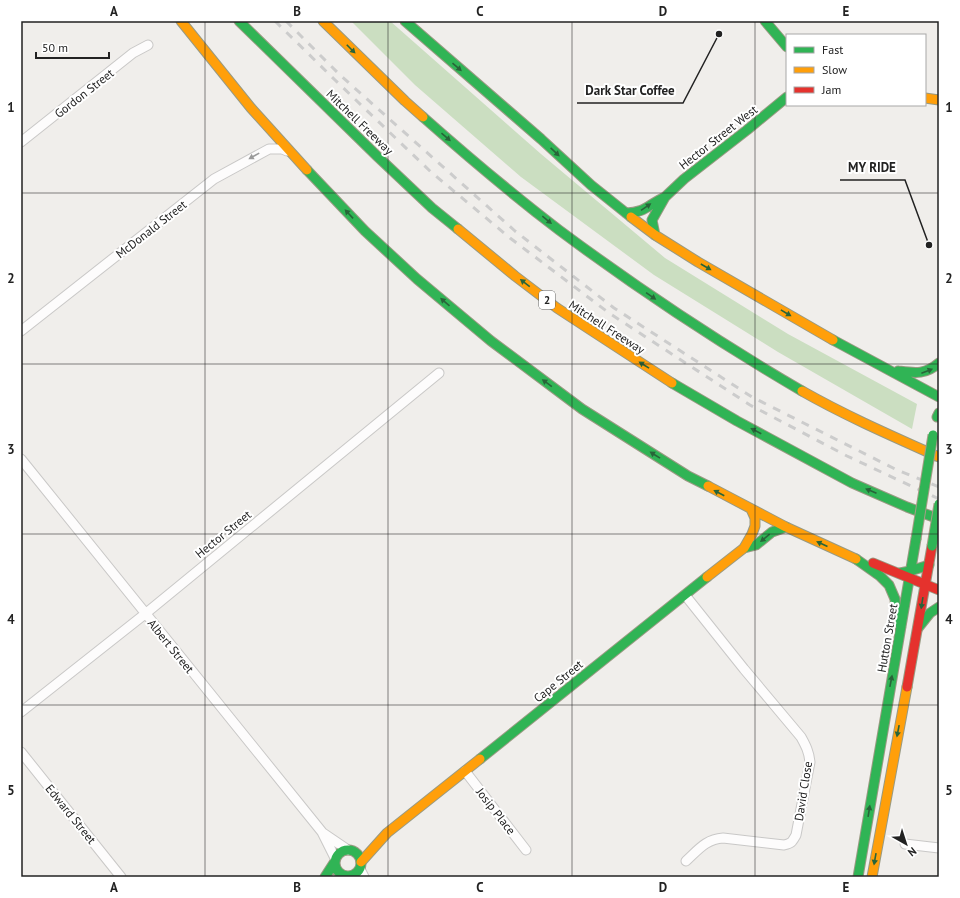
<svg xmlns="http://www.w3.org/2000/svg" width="960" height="898" viewBox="0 0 960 898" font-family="'PT Sans',sans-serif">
<rect width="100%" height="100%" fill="#f0eeeb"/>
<path fill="#cbdec1" d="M 351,21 L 390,21 L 541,154 L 665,258 L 788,334 L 917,404 L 912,429 L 778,352 L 654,275 L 521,177 L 415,85 Z"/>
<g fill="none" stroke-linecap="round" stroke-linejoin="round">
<defs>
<path id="street" d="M 21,142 L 133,53 L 148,45
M 21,331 L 214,179 L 269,149 L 282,149 L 287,151
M 21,459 L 322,832 L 335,858
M 685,595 L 744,669 L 801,737 C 806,746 809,752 810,762 L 796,835 C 792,842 792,843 784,845 L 723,838 C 706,839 698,850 686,861
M 21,712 L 145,614 L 439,373
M 21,752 L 121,877
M 465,771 L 526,850
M 323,833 L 348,850
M 905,844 L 939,848
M 360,869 L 364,877
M 352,876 L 353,877"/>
<path id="fast" d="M 239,21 L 377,156 L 432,208 L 458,229
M 405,21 L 541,139 L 591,185 L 631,217
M 765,21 L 787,47
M 423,117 C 467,156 512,194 559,230 C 637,288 718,342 802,391
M 307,170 L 365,231 L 417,279 L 491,341 L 582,409 L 688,476 L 708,486
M 626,213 C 645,213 649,204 665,197
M 655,235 L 652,220 L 665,197 L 684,179 L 747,130 L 787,97
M 833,340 L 939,397
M 898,371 C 915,373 925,375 939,363
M 672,383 L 737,421 L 852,483 L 907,507 L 939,519
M 937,417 L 939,413
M 744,548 L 756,545 L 772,532 L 786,527
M 856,559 L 880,576 L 889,585 L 895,599 L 896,615 L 901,627
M 900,573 L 910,571 L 929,565
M 918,628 L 930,613 L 939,607
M 480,759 L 707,577
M335 863a13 13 0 1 1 26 0a13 13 0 1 1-26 0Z
M 325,877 L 334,863
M 858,877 L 916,539"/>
<path id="slow" d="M 181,21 L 251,108 L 307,170
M 323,21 L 405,101 L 423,117
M 925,98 L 939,100
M 631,217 L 655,235 L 698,262 L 833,340
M 458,229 L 515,276 L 557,308 L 672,383
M 802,391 C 846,416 892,436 939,457
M 708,486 L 786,527 L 856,559
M 707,577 L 744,548 L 752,534 L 755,526 L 755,518 L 751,509
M 361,862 L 387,833 L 480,759
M 872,877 L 907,687"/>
<path id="jam" d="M 873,563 L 939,590
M 907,687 L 932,546"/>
</defs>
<use href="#street" stroke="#c9c8c7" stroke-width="11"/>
<use href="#fast" stroke="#999a82" stroke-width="11"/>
<use href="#slow" stroke="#999a82" stroke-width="11"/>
<use href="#jam" stroke="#999a82" stroke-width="11"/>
<use href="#street" stroke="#fdfcfc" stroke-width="9"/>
<use href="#fast" stroke="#30b455" stroke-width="9"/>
<use href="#slow" stroke="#ff9f0a" stroke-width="9"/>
<use href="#jam" stroke="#e5322d" stroke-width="9"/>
<path stroke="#ccc" stroke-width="3" stroke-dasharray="8 8" stroke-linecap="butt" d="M 275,21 L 335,80 L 431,172 L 510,238 L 609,313 L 750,405 L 847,456 L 939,499
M 286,21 L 340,75 L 515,231 L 614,308 L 752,397 L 897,470 L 939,487"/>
<defs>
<path id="fast-bridge" d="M 916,539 L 933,435
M 932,546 L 939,504"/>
</defs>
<use href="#fast-bridge" stroke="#a79c86" stroke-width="11" stroke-linecap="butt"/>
<use href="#fast-bridge" stroke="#30b455" stroke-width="9"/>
</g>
<defs><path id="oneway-solid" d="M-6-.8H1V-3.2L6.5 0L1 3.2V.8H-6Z"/></defs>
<g fill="#286439">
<use href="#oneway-solid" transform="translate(351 49) rotate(45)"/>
<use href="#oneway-solid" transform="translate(457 67) rotate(41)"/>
<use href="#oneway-solid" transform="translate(446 137) rotate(41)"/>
<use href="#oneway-solid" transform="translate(555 152) rotate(43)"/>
<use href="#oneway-solid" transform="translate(646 207) rotate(-34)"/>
<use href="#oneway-solid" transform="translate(349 214) rotate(-133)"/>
<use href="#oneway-solid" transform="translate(547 220) rotate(39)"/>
<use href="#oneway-solid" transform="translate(706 267) rotate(30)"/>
<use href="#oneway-solid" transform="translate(525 283) rotate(-142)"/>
<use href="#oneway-solid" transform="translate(651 296) rotate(35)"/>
<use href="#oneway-solid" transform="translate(445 302) rotate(-139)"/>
<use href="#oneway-solid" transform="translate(786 313) rotate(31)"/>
<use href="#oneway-solid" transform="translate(644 365) rotate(-148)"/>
<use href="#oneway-solid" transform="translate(927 371) rotate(-21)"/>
<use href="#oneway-solid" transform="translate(547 383) rotate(-144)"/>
<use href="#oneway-solid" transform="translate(756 431) rotate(-152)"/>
<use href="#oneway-solid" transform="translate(655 455) rotate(-148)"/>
<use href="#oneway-solid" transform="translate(871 491) rotate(-157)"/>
<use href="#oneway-solid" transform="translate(719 493) rotate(-152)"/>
<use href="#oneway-solid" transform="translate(765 538) rotate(141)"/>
<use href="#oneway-solid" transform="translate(822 544) rotate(-156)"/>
<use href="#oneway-solid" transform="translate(922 603) rotate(99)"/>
<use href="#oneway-solid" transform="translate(891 681) rotate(-79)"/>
<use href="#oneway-solid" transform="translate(898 731) rotate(101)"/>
<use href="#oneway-solid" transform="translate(869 811) rotate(-81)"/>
<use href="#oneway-solid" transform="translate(875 859) rotate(100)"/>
</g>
<use fill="#9a9a9a" href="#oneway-solid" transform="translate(254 156) rotate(151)"/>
<path fill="none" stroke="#222" stroke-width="1" stroke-opacity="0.55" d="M 205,21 L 205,877M 388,21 L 388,877M 572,21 L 572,877M 755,21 L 755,877M 21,193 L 939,193M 21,364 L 939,364M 21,534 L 939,534M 21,705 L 939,705"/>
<g text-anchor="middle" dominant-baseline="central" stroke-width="4" stroke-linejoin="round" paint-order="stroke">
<rect fill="#fff" stroke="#646464" stroke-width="1" x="539" y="291" width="16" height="18" rx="3"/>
<g font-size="11" font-weight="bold" fill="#222">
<text x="547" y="300">2</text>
</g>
<g font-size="12" fill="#222" stroke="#fff">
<text transform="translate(84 93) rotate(-38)">Gordon Street</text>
<text transform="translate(360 122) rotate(44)">Mitchell Freeway</text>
<text transform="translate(718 137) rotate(-38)">Hector Street West</text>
<text transform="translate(151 229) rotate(-38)">McDonald Street</text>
<text transform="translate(607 327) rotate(33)">Mitchell Freeway</text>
<text transform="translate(223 534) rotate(-39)">Hector Street</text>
<text transform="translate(887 638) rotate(-80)">Hutton Street</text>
<text transform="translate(171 646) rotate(51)">Albert Street</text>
<text transform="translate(558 681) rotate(-39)">Cape Street</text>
<text transform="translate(803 791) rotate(-81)">David Close</text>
<text transform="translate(496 811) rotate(52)">Josip Place</text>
<text transform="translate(71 814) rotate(51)">Edward Street</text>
</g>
</g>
<path fill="none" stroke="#222" stroke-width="1.5" d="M719 34L683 103H577M929 245L905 180H840"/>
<g fill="#222" stroke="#fff" stroke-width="1.5">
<circle cx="719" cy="34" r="4"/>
<circle cx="929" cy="245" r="4"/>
</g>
<g font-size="13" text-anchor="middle" font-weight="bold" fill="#222" stroke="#fff" stroke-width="4" stroke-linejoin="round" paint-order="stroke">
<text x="630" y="95">Dark Star Coffee</text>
<text x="872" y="172">MY RIDE</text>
</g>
<rect width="960" height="898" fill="none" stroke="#ffffff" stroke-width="44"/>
<rect x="786" y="34" width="140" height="72" fill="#ffffff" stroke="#a7a7a7"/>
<rect x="794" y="47" width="20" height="6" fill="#30b455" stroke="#a7a7a7"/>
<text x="822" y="54" font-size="12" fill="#222222">Fast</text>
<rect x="794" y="67" width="20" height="6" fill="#ff9f0a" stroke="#a7a7a7"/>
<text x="822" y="74" font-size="12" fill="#222222">Slow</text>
<rect x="794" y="87" width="20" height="6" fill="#e5322d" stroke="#a7a7a7"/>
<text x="822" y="94" font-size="12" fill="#222222">Jam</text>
<g transform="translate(906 844) rotate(141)" stroke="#ffffff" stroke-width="3" paint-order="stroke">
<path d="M0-3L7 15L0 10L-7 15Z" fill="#222222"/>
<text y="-6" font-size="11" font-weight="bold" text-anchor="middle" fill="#222222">N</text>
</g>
<path d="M36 52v6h73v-6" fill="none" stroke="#222222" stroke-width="2"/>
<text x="42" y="52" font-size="12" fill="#222222" stroke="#ffffff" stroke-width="3" paint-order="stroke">50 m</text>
<rect x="22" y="22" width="916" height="854" fill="none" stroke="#222" stroke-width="1.5"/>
<g font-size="13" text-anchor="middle" font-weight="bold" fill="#222">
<text x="114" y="16">A</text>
<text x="297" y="16">B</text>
<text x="480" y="16">C</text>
<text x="663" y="16">D</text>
<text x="846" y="16">E</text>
<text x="11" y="112">1</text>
<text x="949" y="112">1</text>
<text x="11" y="283">2</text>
<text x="949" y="283">2</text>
<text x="11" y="454">3</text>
<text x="949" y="454">3</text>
<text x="11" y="624">4</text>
<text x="949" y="624">4</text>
<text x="11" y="795">5</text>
<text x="949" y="795">5</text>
<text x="114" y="892">A</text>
<text x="297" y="892">B</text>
<text x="480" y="892">C</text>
<text x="663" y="892">D</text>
<text x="846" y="892">E</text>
</g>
</svg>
